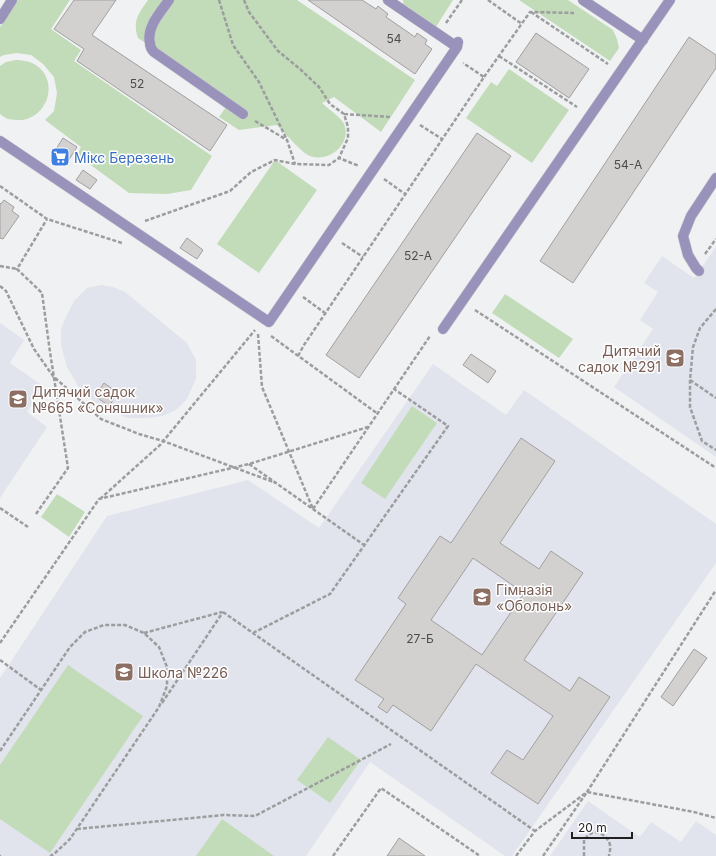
<svg xmlns="http://www.w3.org/2000/svg" width="716" height="856" viewBox="0 0 716 856" font-family="Inter,sans-serif">
<rect width="100%" height="100%" fill="#f0f1f3"/>
<path fill="#e2e4ed" d="M 716,247 L 716,457 L 614,387 L 653,329 L 640,320 L 658,292 L 644,283 L 662,256 L 694,278 Z
M 101,285 L 113,287 L 125,292 L 187,343 L 196,360 L 196,379 L 187,399 L 176,410 L 162,416 L 148,418 L 128,418 L 110,411 L 93,401 L 78,386 L 67,367 L 61,346 L 61,329 L 66,317 L 74,301 L 87,288 Z
M 0,323 L 24,340 L 10,363 L 43,386 L 27,412 L 47,427 L 0,498 Z
M 433,364 L 506,415 L 524,390 L 716,524 L 716,563 L 512,856 L 505,856 L 370,762 L 306,856 L 0,856 L 0,678 L 107,516 L 248,480 L 319,528 Z
M 588,801 L 640,837 L 651,822 L 681,842 L 696,821 L 716,835 L 716,856 L 550,856 Z"/>
<path fill="#c2dcb9" d="M 18,0 L 70,0 L 51,29 L 81,50 L 74,61 L 212,156 L 191,190 L 167,194 L 129,193 L 77,155 L 81,147 L 45,120 L 54,111 L 57,93 L 54,77 L 43,64 L 31,55 L 17,53 L 4,55 L 0,57 L 0,27 Z
M 148,0 L 297,0 L 415,80 L 381,132 L 334,97 L 322,103 C 327,108 342,118 344,124 C 352,144 329,163 310,156 C 302,153 284,132 277,125 L 239,130 L 219,117 L 230,101 L 138,38 C 132,21 139,13 148,0 Z
M 403,0 L 453,0 L 434,30 L 404,9 Z
M 519,0 L 568,0 L 613,30 L 617,39 L 619,48 L 610,61 Z
M 16,60 C 22,60 28,61 34,64 C 58,77 51,114 23,120 C 19,120 13,120 8,119 C 5,118 3,116 0,114 L 0,66 L 6,62 Z
M 509,69 L 569,110 L 532,163 L 466,118 L 491,82 L 497,86 Z
M 275,160 L 317,190 L 259,273 L 217,244 Z
M 505,294 L 573,339 L 559,358 L 492,313 Z
M 412,406 L 437,423 L 385,499 L 361,483 Z
M 57,494 L 85,512 L 69,537 L 41,517 Z
M 68,665 L 143,716 L 50,853 L 0,819 L 0,765 Z
M 328,737 L 361,760 L 330,803 L 297,780 Z
M 222,819 L 274,856 L 196,856 Z"/>
<path fill="#d3d1d0" stroke="#a2a09f" fill-rule="evenodd" d="M 74,0 L 116,0 L 92,35 L 227,125 L 210,151 L 77,61 L 84,49 L 54,29 Z
M 308,0 L 362,0 L 376,9 L 378,6 L 388,14 L 386,17 L 415,37 L 417,33 L 427,40 L 425,44 L 432,49 L 415,74 Z
M 536,33 L 589,69 L 569,98 L 516,62 Z
M 689,37 L 716,55 L 716,68 L 573,283 L 540,261 Z
M 477,133 L 511,156 L 359,378 L 326,355 Z
M 63,138 L 77,147 L 65,166 L 51,157 Z
M 83,170 L 97,180 L 90,189 L 76,180 Z
M 4,200 L 14,207 L 12,211 L 19,216 L 3,239 L 0,238 L 0,203 L 1,204 Z
M 187,238 L 203,250 L 197,259 L 180,248 Z
M 471,354 L 496,371 L 488,383 L 463,365 Z
M 104,383 L 118,393 L 109,406 L 95,396 Z
M 521,438 L 555,461 L 500,543 L 539,569 L 551,551 L 583,573 L 524,660 L 570,691 L 579,677 L 610,697 L 538,804 L 491,773 L 507,750 L 523,760 L 553,716 L 476,664 L 431,731 L 393,705 L 387,713 L 378,707 L 384,699 L 355,680 L 406,604 L 398,598 L 440,536 L 451,543 ZM 473,558 L 524,593 L 482,655 L 431,620 Z
M 694,649 L 707,658 L 673,706 L 661,697 Z
M 399,838 L 425,856 L 387,856 Z"/>
<g fill="none" stroke-linecap="round" stroke-linejoin="round">
<defs>
<path id="service" d="M 169,0 C 161,12 146,27 150,43 C 150,46 152,50 154,52 L 243,114
M 388,0 L 457,47
M 583,0 L 643,40
M 0,19 L 12,0
M 0,141 L 269,322 L 457,47 L 458,42
M 699,271 L 696,268 L 688,255 L 683,236 L 691,216 L 716,178
M 443,329 L 670,0"/>
</defs>
<use href="#service" stroke="#cacbcd" stroke-width="11"/>
<path stroke="#9c9d9e" stroke-width="2.5" stroke-dasharray="4 2" stroke-linecap="butt" d="M 219,0 L 233,45 L 259,82 L 287,140
M 244,0 L 249,12 L 278,51 L 300,69 L 319,87 L 330,104 L 344,114 L 348,127 L 348,138 L 339,158
M 488,0 L 522,24
M 531,12 L 608,64
M 446,23 L 462,0
M 499,56 L 577,107
M 484,77 L 530,12 L 574,13
M 344,114 L 391,117
M 255,121 L 287,140 L 295,164
M 420,125 L 442,139
M 384,179 L 405,194
M 0,186 L 47,219 L 122,243
M 145,221 L 230,191 L 251,172 L 275,160 L 295,164 L 329,165 L 339,158 L 359,166
M 342,243 L 363,257
M 705,254 L 716,239
M 0,266 L 17,269
M 0,286 L 6,291 L 34,349 L 53,376 L 101,419 L 139,434 L 163,441 L 276,483
M 303,297 L 325,313
M 716,309 L 700,328 L 693,347 L 690,380 L 690,407 L 702,441 L 716,450
M 475,310 L 716,468
M 258,334 L 262,387 L 313,509
M 271,336 L 378,414
M 298,356 L 304,345 L 484,77 L 463,63
M 690,380 L 716,398
M 249,464 L 364,545
M 100,499 L 160,445 L 255,330
M 0,508 L 28,527
M 313,509 L 430,336
M 36,514 L 68,468 L 50,352 L 42,293 L 17,269 L 47,219
M 223,612 L 535,831
M 144,633 L 222,612
M 253,633 L 330,594 L 448,426 L 394,389
M 0,643 L 99,499 L 249,464 L 368,427
M 0,660 L 41,690
M 162,703 L 223,612
M 0,751 L 70,647 L 85,632 L 104,625 L 125,625 L 144,633 L 159,647 L 167,667 L 167,686 L 159,707 L 70,839 L 54,854 L 50,856
M 77,829 L 224,815 L 255,816 L 391,744
M 0,856 L 1,856
M 333,856 L 381,788 L 480,856
M 516,856 L 535,831 L 587,792 L 716,590
M 543,856 L 587,792 L 694,812 L 716,818
M 584,856 L 584,839 C 587,837 589,834 592,833 C 601,830 612,840 610,850 C 610,852 609,854 609,856"/>
<use href="#service" stroke="#9993bc" stroke-width="10"/>
</g>
<defs>
<symbol id="supermarket-square" viewBox="-11 -11 22 22"><rect x="-9" y="-9" width="18" height="18" rx="4" fill="#3f7fe0" stroke="#fefeff"/><path d="M-6-5.5h2.5l.6 2H6L4.5 2H-2.5L-4.4-4H-6ZM-1.5 3.2a1.3 1.3 0 1 0 .1 0ZM3 3.2a1.3 1.3 0 1 0 .1 0Z" fill="#fff"/></symbol>
<symbol id="school-square" viewBox="-11 -11 22 22"><rect x="-9" y="-9" width="18" height="18" rx="4" fill="#8d6e63" stroke="#fefeff"/><path d="M0-5L7-2L0 1L-7-2ZM-4 1L0 2.5L4 1V4Q0 6-4 4Z" fill="#fff"/></symbol>
</defs>
<g fill-rule="evenodd">
<use href="#supermarket-square" x="49" y="146" width="22" height="22"/>
<use href="#school-square" x="664" y="347" width="22" height="22"/>
<use href="#school-square" x="7" y="388" width="22" height="22"/>
<use href="#school-square" x="471" y="586" width="22" height="22"/>
<use href="#school-square" x="113" y="661" width="22" height="22"/>
</g>
<g text-anchor="middle" dominant-baseline="central" stroke-width="3" stroke-linejoin="round" paint-order="stroke">
<g font-size="12" fill="#4c4c4c">
<text x="394" y="38">54</text>
<text x="137" y="83">52</text>
<text x="628" y="164">54-А</text>
<text x="418" y="255">52-А</text>
<text x="420" y="638">27-Б</text>
</g>
<g font-size="14" fill="#366cbe" stroke="#fefeff" text-anchor="start">
<text x="74" y="157">Мікс Березень</text>
</g>
<g font-size="14" fill="#785e54" stroke="#fefeff" text-anchor="start">
<text x="661" y="350" text-anchor="end">Дитячий<tspan x="661" dy="16">садок №291</tspan></text>
<text x="32" y="391">Дитячий садок<tspan x="32" dy="16">№665 «Соняшник»</tspan></text>
<text x="496" y="589">Гімназія<tspan x="496" dy="16">«Оболонь»</tspan></text>
<text x="138" y="672">Школа №226</text>
</g>
</g>
<path d="M572 832v6h60v-6" fill="none" stroke="#1f1f20" stroke-width="2"/>
<text x="578" y="832" font-size="12" fill="#1f1f20" stroke="#fefeff" stroke-width="3" paint-order="stroke">20 m</text>
</svg>
